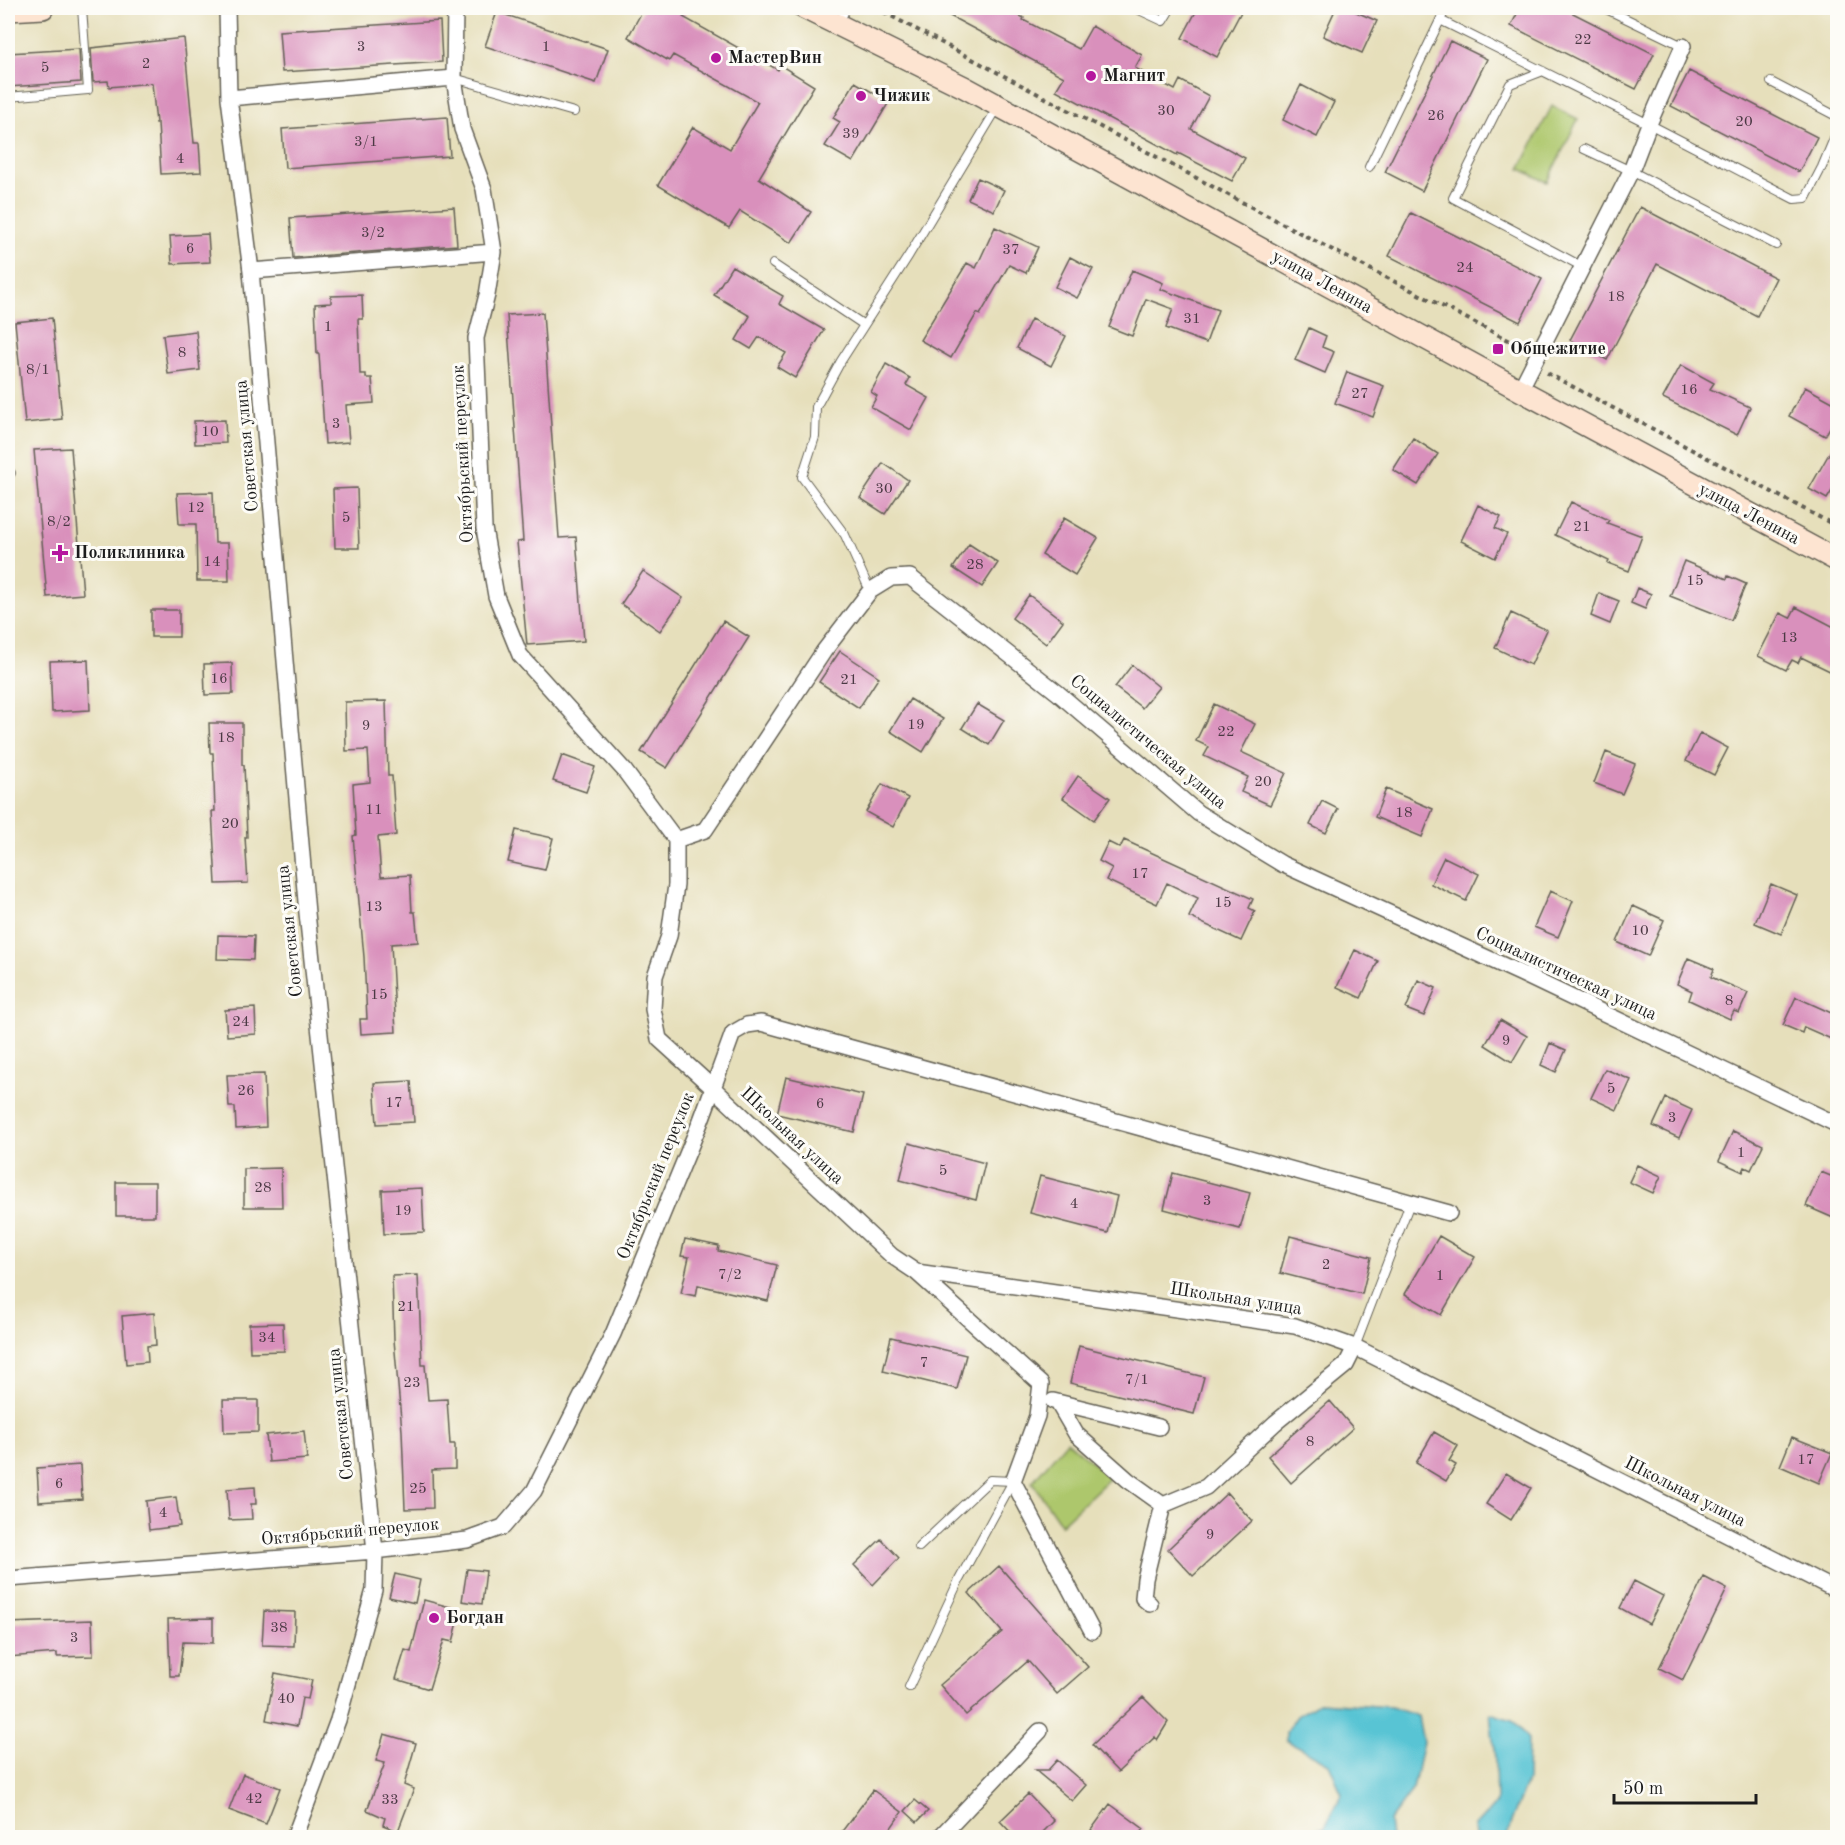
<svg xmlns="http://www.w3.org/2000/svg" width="1845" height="1845" viewBox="0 0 1845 1845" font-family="'Old Standard TT',serif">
<rect width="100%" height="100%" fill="#fdfcf7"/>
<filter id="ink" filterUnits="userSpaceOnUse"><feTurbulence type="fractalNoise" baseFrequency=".0167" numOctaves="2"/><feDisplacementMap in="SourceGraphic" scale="12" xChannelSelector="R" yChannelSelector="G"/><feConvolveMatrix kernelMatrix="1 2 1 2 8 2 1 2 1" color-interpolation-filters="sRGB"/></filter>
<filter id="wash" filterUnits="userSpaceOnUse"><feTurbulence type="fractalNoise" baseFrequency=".008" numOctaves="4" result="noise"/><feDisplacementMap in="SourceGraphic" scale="24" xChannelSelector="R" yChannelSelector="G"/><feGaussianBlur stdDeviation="1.35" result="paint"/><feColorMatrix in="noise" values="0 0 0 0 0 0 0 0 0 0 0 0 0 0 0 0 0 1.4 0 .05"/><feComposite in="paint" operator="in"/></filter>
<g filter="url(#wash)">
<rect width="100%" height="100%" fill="#e6dfbb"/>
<path fill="#adc76c" stroke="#647244" stroke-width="1.5" d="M 1552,106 L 1578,119 L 1547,182 L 1520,169 Z
M 1067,1441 L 1110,1478 L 1061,1524 L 1032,1482 Z"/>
<path fill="#59c4d4" stroke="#3a7078" stroke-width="1.5" d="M 1320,1702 L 1391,1707 L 1418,1716 L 1423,1742 L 1413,1789 L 1389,1821 L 1391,1837 L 1289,1837 L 1325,1827 L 1342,1794 L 1329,1764 L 1286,1740 L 1286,1732 L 1297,1716 Z
M 1490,1713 L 1512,1720 L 1528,1739 L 1527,1781 L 1511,1822 L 1507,1837 L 1475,1837 L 1474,1827 L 1496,1803 L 1495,1759 Z"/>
<g id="blocks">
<path fill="#d990bc" d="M 644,8 L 688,8 L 683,17 L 778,70 L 780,65 L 814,86 L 759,178 L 811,212 L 791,243 L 740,211 L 729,228 L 658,185 L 693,127 L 730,149 L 758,102 L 673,55 L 669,61 L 628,37 Z
M 935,8 L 1005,8 L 1024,18 L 1023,20 L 1079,49 L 1092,26 L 1142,55 L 1135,68 L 1175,90 L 1180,80 L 1209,96 L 1191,129 L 1245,158 L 1232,181 L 1178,153 L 1177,155 L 1056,90 L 1064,77 Z
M 1198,8 L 1243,8 L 1217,57 L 1182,38 Z
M 1336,8 L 1347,8 L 1377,21 L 1362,53 L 1323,36 Z
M 1520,8 L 1563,8 L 1654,54 L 1636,89 L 1511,26 Z
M 497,12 L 608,49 L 596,83 L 485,46 Z
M 440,21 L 442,62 L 282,72 L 279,31 Z
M 184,38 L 194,143 L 199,143 L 201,172 L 161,174 L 158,123 L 156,123 L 152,83 L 109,87 L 108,81 L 93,82 L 91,48 Z
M 1450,41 L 1487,59 L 1422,191 L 1385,172 Z
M 79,49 L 81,82 L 8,87 L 8,53 Z
M 1689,71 L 1817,137 L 1799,172 L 1671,106 Z
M 855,82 L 889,102 L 853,162 L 825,146 L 840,122 L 833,118 Z
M 1301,85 L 1334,102 L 1317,137 L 1283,120 Z
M 447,117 L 450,156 L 285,168 L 282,129 Z
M 978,178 L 1004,190 L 994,211 L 968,199 Z
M 454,207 L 457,245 L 293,258 L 290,218 Z
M 1640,207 L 1776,278 L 1757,316 L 1657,264 L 1607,360 L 1570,340 Z
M 1411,213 L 1542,279 L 1520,322 L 1389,256 Z
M 995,227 L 1038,247 L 1026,273 L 1009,265 L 980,315 L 977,313 L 951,358 L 920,340 L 967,263 L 976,268 Z
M 208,234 L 210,262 L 172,264 L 170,236 Z
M 1070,257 L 1093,269 L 1077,298 L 1055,287 Z
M 732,266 L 783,296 L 779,304 L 824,330 L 795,378 L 777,367 L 786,353 L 759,337 L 751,349 L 736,340 L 750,316 L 714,295 Z
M 1132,270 L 1163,283 L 1160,289 L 1218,310 L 1206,343 L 1166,328 L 1173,309 L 1146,299 L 1132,336 L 1109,327 Z
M 362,295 L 363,319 L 358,319 L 360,374 L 366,374 L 366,378 L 372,378 L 374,403 L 346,405 L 349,442 L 325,444 L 319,354 L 317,354 L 315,304 L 331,303 L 331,296 Z
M 543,313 L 559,538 L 576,537 L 584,641 L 527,645 L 517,542 L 523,541 L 507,315 Z
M 52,318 L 62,419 L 25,423 L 15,322 Z
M 1031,319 L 1066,336 L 1051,366 L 1017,348 Z
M 1309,328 L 1326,336 L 1322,347 L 1334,352 L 1325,373 L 1295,360 Z
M 196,331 L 200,370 L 168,374 L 163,335 Z
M 886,364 L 910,378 L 906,385 L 929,398 L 911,430 L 871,407 L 877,396 L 871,392 Z
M 1681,365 L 1714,383 L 1710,389 L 1750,407 L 1737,435 L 1663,398 Z
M 1347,372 L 1384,386 L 1373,417 L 1335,403 Z
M 1805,387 L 1838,405 L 1838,413 L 1825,436 L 1789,416 Z
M 225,420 L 226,443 L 195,444 L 194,421 Z
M 1413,438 L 1438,454 L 1418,485 L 1393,470 Z
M 1838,438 L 1838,481 L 1827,499 L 1809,489 Z
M 71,448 L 83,594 L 47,597 L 34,450 Z
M 883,463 L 908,480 L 885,514 L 860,498 Z
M 357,488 L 359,548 L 335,548 L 333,489 Z
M 213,492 L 215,543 L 228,543 L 229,581 L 197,581 L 196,524 L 179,524 L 177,493 Z
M 1571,502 L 1609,520 L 1607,523 L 1642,536 L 1629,571 L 1608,563 L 1609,561 L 1555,535 Z
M 1478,505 L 1501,517 L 1495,528 L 1507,534 L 1495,558 L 1461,541 Z
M 1064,518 L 1098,538 L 1075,575 L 1042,555 Z
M 969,544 L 998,563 L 982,587 L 953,568 Z
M 1684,561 L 1727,579 L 1728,576 L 1746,584 L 1731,620 L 1670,596 Z
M 643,571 L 683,598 L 660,631 L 621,604 Z
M 1637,588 L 1651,594 L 1645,609 L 1631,603 Z
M 1599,593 L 1619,601 L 1610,624 L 1591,616 Z
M 1029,595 L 1063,621 L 1046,644 L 1012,618 Z
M 1796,607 L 1838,629 L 1838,675 L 1801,657 L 1798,663 L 1792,660 L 1786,670 L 1758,656 L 1780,613 L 1790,618 Z
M 151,610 L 179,610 L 179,637 L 151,637 Z
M 1511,613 L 1547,630 L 1531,665 L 1495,648 Z
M 723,621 L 749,637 L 667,768 L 641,752 Z
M 840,651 L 879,677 L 859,708 L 819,682 Z
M 88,660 L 90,710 L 52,712 L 50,661 Z
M 232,663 L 233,694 L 205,695 L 204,664 Z
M 1132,665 L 1159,687 L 1142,708 L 1115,687 Z
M 910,699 L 943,719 L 923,752 L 890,731 Z
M 386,701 L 388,776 L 392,776 L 396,835 L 378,837 L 381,877 L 410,875 L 412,912 L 415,912 L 418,942 L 391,944 L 396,1032 L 361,1034 L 360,1019 L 367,1019 L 364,957 L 353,836 L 356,835 L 353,784 L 370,782 L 368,750 L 346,751 L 345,702 Z
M 977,704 L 1004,720 L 989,745 L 962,728 Z
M 1214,704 L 1255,724 L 1241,752 L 1286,773 L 1270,805 L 1241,792 L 1248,777 L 1204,756 L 1209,747 L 1196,741 Z
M 209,723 L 242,723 L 242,765 L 244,765 L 247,837 L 245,837 L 248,883 L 216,884 L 212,811 L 215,811 L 213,753 L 210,753 Z
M 1700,733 L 1728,748 L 1714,775 L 1686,761 Z
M 1606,752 L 1635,764 L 1622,794 L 1594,783 Z
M 562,755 L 595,767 L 586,792 L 553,781 Z
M 1078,776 L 1110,798 L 1094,820 L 1063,798 Z
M 882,784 L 908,798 L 893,827 L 866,812 Z
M 1386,789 L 1433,809 L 1422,837 L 1375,817 Z
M 1322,801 L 1338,809 L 1326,833 L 1310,825 Z
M 516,830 L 553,838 L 545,870 L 508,862 Z
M 1124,840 L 1253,899 L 1249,908 L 1255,911 L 1241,941 L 1189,917 L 1198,898 L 1167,883 L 1157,904 L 1106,880 L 1112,868 L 1099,861 L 1108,842 L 1120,848 Z
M 1444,857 L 1479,874 L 1466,901 L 1431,884 Z
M 1771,884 L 1797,895 L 1781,934 L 1755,923 Z
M 1550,891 L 1573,901 L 1558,937 L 1534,927 Z
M 1633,906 L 1664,920 L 1648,956 L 1617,942 Z
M 218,935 L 254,936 L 253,960 L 217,959 Z
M 1355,950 L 1378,961 L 1361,998 L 1337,987 Z
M 1688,958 L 1714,969 L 1711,977 L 1748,993 L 1739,1013 L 1734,1011 L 1730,1019 L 1689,1000 L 1692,991 L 1677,984 Z
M 1418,980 L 1436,988 L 1424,1016 L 1406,1009 Z
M 1796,997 L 1838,1016 L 1838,1042 L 1804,1027 L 1802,1033 L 1783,1025 Z
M 255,1008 L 256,1034 L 227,1036 L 225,1010 Z
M 1500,1020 L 1527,1036 L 1512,1062 L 1485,1045 Z
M 1550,1043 L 1566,1050 L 1556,1072 L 1541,1065 Z
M 1605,1069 L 1631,1080 L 1617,1110 L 1591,1098 Z
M 264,1074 L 266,1127 L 236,1129 L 235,1107 L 229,1107 L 227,1075 Z
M 786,1077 L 863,1095 L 854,1132 L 777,1114 Z
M 411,1081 L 414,1122 L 377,1124 L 374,1083 Z
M 1666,1098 L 1692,1110 L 1679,1138 L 1653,1126 Z
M 1733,1131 L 1763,1145 L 1751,1170 L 1745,1167 L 1743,1172 L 1719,1161 Z
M 909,1143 L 985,1163 L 976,1200 L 900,1180 Z
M 1637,1165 L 1661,1176 L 1653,1193 L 1629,1182 Z
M 281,1168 L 282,1207 L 244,1207 L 244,1169 Z
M 1821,1172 L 1838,1179 L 1838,1220 L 1806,1206 Z
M 1173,1173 L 1250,1193 L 1240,1229 L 1164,1209 Z
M 1040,1176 L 1117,1196 L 1108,1233 L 1030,1213 Z
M 116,1182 L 155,1182 L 155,1216 L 116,1216 Z
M 422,1188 L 424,1232 L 384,1234 L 382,1190 Z
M 1290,1236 L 1371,1257 L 1362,1294 L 1280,1273 Z
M 1439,1236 L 1475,1257 L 1441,1315 L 1405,1294 Z
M 685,1239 L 719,1246 L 718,1251 L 777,1265 L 768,1301 L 698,1285 L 696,1296 L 681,1293 L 689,1257 L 681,1256 Z
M 418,1275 L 422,1365 L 425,1365 L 428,1400 L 447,1399 L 450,1444 L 455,1444 L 455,1469 L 432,1470 L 433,1508 L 405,1509 L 402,1431 L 394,1340 L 392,1276 Z
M 154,1313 L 156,1345 L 147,1346 L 148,1362 L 126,1364 L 122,1316 Z
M 283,1323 L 284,1351 L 250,1352 L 249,1324 Z
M 891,1337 L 966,1355 L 957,1389 L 883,1371 Z
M 1079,1346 L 1204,1377 L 1194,1414 L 1070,1383 Z
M 223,1400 L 258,1400 L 258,1432 L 224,1433 Z
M 1330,1401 L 1353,1428 L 1291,1483 L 1268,1456 Z
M 304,1431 L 307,1459 L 269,1462 L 266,1435 Z
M 1434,1432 L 1458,1446 L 1449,1461 L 1456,1465 L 1446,1481 L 1416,1463 Z
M 1792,1437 L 1832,1453 L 1819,1483 L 1780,1466 Z
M 80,1465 L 82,1499 L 39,1502 L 37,1468 Z
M 1506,1473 L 1531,1488 L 1511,1520 L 1486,1504 Z
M 255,1487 L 256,1504 L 251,1504 L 252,1519 L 229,1520 L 227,1489 Z
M 1227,1493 L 1252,1521 L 1193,1576 L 1168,1549 Z
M 176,1497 L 180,1526 L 149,1530 L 146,1501 Z
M 881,1539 L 899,1558 L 873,1585 L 854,1565 Z
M 999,1566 L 1088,1667 L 1057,1694 L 1028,1661 L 966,1715 L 940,1685 L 1002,1632 L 969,1593 Z
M 467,1569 L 486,1571 L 482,1604 L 462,1601 Z
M 395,1574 L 420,1580 L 415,1603 L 389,1597 Z
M 1704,1577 L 1727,1589 L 1683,1680 L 1659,1668 Z
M 1634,1581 L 1663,1596 L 1649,1624 L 1620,1608 Z
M 424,1600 L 461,1610 L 453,1642 L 444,1640 L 429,1689 L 396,1679 L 405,1650 L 411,1652 Z
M 264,1611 L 295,1612 L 294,1646 L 262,1645 Z
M 213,1618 L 213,1643 L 183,1642 L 179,1676 L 170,1676 L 168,1619 Z
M 92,1620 L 93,1656 L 57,1657 L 57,1653 L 8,1657 L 8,1623 Z
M 275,1673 L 312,1680 L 308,1699 L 302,1698 L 297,1726 L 266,1720 Z
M 1143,1697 L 1168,1722 L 1157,1740 L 1155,1737 L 1118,1772 L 1092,1745 Z
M 384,1734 L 416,1743 L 404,1785 L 414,1789 L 398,1831 L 383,1825 L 385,1818 L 367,1810 L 385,1763 L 376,1761 Z
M 1057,1760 L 1086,1785 L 1072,1801 L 1035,1770 L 1048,1770 Z
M 243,1774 L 280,1788 L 266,1824 L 229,1810 Z
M 873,1790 L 902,1812 L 884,1838 L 837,1838 Z
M 1028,1794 L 1054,1821 L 1037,1838 L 1016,1838 L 1000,1821 Z
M 915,1800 L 928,1811 L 917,1822 L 905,1811 Z
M 1110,1804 L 1144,1829 L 1137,1838 L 1102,1838 L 1091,1830 Z"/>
</g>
</g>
<g filter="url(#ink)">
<use href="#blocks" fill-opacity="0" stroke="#636054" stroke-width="1.5"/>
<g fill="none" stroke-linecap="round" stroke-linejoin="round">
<defs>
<path id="service" d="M 1135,8 L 1163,21 L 1171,8
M 1604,8 L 1683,46
M 1440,20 L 1649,124 L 1794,199 L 1806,198 L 1822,167 L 1838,129
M 839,23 L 846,8
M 1543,71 L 1510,84 L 1453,198 L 1583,267
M 454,78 L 574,112
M 1771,82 L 1838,117
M 8,97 L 88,90 L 82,8
M 1584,149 L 1631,171 L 1776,245
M 1369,167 L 1446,8
M 773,264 L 864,325
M 8,473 L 11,473
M 870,591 L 845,535 L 802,477 L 815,437 L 816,407 L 841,361 L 909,255 L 998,107
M 1355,1347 L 1410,1203
M 909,1687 L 959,1580 L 1013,1481 L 990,1480 L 919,1547"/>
<path id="minor" d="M 227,8 L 229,98 L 251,271 L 307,913 L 375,1551 L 374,1590 L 338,1720 L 294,1838
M 229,98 L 454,78
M 251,271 L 494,252
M 1520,390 L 1631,171 L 1649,124 L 1683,46
M 676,840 L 705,830 L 824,651 L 870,591 L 891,578 L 910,577 L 1058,693 L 1198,813 L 1282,864 L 1522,974 L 1838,1125
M 1449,1213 L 761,1023 L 747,1025 L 733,1033 L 713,1088 L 892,1256 L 916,1272 L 1295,1326 L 1355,1347 L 1838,1591
M 916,1272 L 1041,1384 L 1037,1416 L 1013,1481 L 1092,1631
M 1053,1401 L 1159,1427
M 1058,1403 L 1076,1434 L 1128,1480 L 1163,1505 L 1145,1579 L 1143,1598 L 1150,1604
M 1163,1505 L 1206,1487 L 1275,1423 L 1346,1365 L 1355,1347
M 8,1579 L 375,1551 L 467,1540 L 503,1527 L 534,1491 L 613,1334 L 700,1123 L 713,1088 L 659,1039 L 653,1009 L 655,976 L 669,936 L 676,885 L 676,840 L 624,770 L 520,655 L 496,596 L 484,528 L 476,338 L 487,295 L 494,252 L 484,189 L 462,129 L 454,78 L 455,8
M 939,1838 L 1040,1731"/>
<path id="secondary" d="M 804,8 L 964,87 L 1520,390 L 1838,561
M 8,10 L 43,8"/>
</defs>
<use href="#service" stroke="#636054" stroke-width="10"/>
<use href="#minor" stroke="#636054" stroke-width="18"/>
<use href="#secondary" stroke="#636054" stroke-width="24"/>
<path stroke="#636054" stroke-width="4" stroke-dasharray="4.5 4.5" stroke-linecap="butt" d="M 876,8 L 1319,243 L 1524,348
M 1547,373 L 1838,527"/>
<use href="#service" stroke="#fff" stroke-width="8"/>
<use href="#minor" stroke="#fff" stroke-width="15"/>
<use href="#secondary" stroke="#fde4d1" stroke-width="21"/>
</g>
</g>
<g fill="#b5179e" stroke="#fdfcf7" stroke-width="2">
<circle cx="716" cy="58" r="6"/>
<circle cx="1091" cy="76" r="6"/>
<circle cx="861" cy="96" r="6"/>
<rect x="1492" y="343" width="12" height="12" rx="3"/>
<path d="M57 544h6v6h6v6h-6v6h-6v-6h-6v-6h6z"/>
<circle cx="434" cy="1618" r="6"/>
</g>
<g text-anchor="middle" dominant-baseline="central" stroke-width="6" stroke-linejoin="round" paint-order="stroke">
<g font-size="15" fill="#4b3944">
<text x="1583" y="40">22</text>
<text x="361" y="47">3</text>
<text x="546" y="47">1</text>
<text x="146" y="64">2</text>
<text x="45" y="68">5</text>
<text x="1166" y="111">30</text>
<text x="1436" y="116">26</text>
<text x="1744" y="122">20</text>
<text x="851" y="134">39</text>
<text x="366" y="142">3/1</text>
<text x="180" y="159">4</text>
<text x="373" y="233">3/2</text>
<text x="190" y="249">6</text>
<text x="1011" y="250">37</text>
<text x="1465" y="268">24</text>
<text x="1616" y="297">18</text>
<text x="1192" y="319">31</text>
<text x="328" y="327">1</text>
<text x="182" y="353">8</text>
<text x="38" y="370">8/1</text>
<text x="1689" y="390">16</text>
<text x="1360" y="394">27</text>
<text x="336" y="424">3</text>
<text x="210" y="432">10</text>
<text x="884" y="489">30</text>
<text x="196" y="508">12</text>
<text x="346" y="518">5</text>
<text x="59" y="522">8/2</text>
<text x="1582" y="527">21</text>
<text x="212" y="562">14</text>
<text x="975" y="565">28</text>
<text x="1695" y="581">15</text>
<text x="1789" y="638">13</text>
<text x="219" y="679">16</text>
<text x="849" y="680">21</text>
<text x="916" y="725">19</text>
<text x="366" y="726">9</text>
<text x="1226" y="732">22</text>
<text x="226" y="738">18</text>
<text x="1263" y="782">20</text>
<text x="374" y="810">11</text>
<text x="1404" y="813">18</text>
<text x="230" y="824">20</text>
<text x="1140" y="874">17</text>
<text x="1223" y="903">15</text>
<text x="374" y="907">13</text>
<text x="1640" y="931">10</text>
<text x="379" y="995">15</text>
<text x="1729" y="1001">8</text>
<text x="241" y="1022">24</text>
<text x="1506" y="1041">9</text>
<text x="1611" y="1089">5</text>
<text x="246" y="1091">26</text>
<text x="394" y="1103">17</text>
<text x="820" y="1104">6</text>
<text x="1672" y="1118">3</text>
<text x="1741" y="1153">1</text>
<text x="943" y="1171">5</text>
<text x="263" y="1188">28</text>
<text x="1207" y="1201">3</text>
<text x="1074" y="1204">4</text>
<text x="403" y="1211">19</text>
<text x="1326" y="1265">2</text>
<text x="730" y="1275">7/2</text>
<text x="1440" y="1276">1</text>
<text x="406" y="1307">21</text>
<text x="267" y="1338">34</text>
<text x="924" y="1363">7</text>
<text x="1137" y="1380">7/1</text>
<text x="412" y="1383">23</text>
<text x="1310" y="1442">8</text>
<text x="1806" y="1460">17</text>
<text x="59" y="1484">6</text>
<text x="418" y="1489">25</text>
<text x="163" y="1513">4</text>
<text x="1210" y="1535">9</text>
<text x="279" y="1628">38</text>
<text x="74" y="1638">3</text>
<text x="286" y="1699">40</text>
<text x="254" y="1799">42</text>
<text x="390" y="1800">33</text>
</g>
<g font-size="18" font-weight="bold" fill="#1c1c1c" stroke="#fdfcf7" text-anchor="start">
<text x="728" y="58">МастерВин</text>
<text x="1103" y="76">Магнит</text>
<text x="873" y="96">Чижик</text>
<text x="1510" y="349">Общежитие</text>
<text x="74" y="553">Поликлиника</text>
<text x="446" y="1618">Богдан</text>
</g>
<g font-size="18" fill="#1c1c1c" stroke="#fdfcf7">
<text transform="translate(1322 282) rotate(29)">улица Ленина</text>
<text transform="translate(247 446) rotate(-95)">Советская улица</text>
<text transform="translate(463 454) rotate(-93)">Октябрьский переулок</text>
<text transform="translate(1749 514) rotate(28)">улица Ленина</text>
<text transform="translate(1148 742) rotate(40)">Социалистическая улица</text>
<text transform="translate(290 931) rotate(-96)">Советская улица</text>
<text transform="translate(1566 974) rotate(25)">Социалистическая улица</text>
<text transform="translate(792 1136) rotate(43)">Школьная улица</text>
<text transform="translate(656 1176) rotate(-68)">Октябрьский переулок</text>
<text transform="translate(1236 1299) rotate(9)">Школьная улица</text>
<text transform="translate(341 1414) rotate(-96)">Советская улица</text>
<text transform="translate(1685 1492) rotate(27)">Школьная улица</text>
<text transform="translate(350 1532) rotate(-5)">Октябрьский переулок</text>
</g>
</g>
<rect width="1845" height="1845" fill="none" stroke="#fdfcf7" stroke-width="30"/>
<path d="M1614 1794v9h142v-9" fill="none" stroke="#1c1c1c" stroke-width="3"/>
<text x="1623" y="1794" font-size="18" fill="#1c1c1c" stroke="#fdfcf7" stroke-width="4.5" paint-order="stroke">50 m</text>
</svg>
